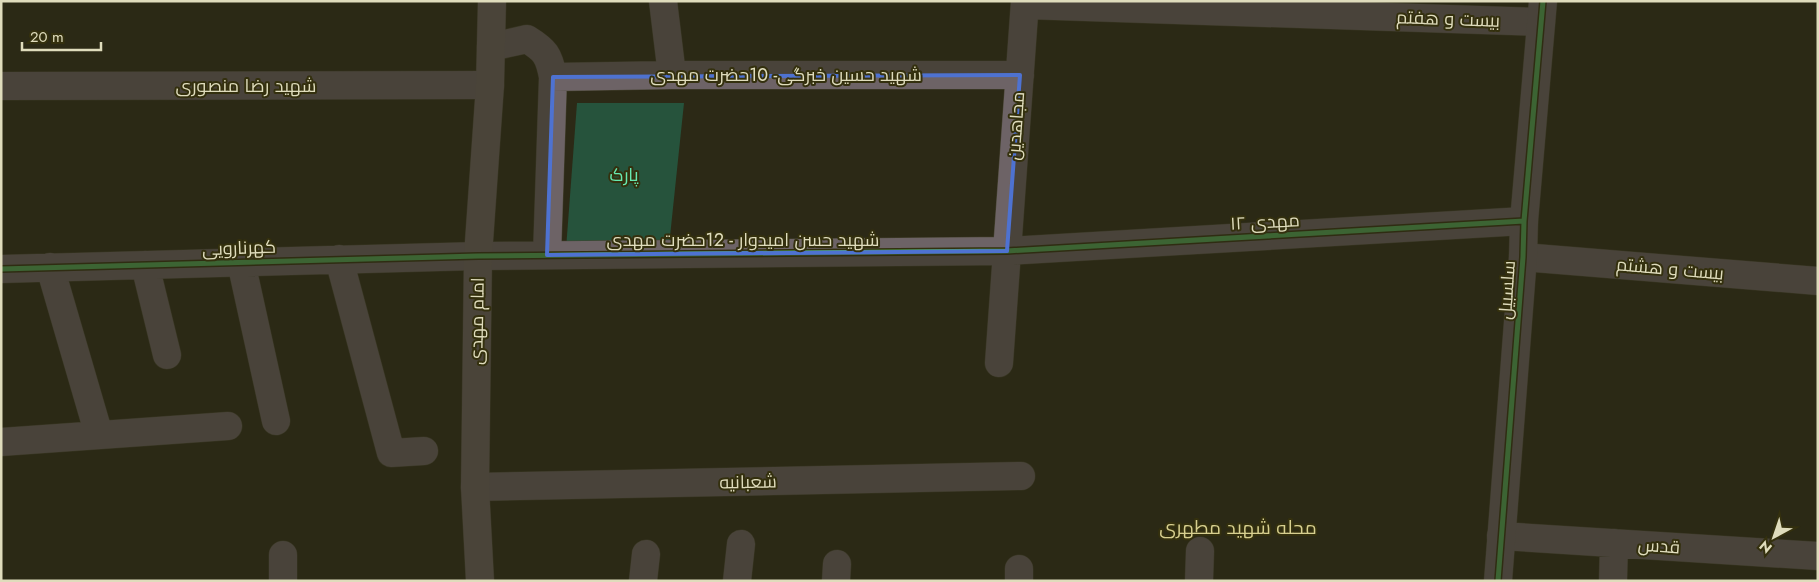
<svg xmlns="http://www.w3.org/2000/svg" width="1819" height="582" viewBox="0 0 1819 582" font-family="Jost,Cairo,sans-serif">
<rect width="100%" height="100%" fill="#2c2916"/>
<path fill="#26533c" d="M 577,103 L 684,103 L 669,246 L 566,249 Z"/>
<g fill="none" stroke-linecap="round" stroke-linejoin="round">
<defs>
<path id="minor" d="M 663,1 L 672,75
M 1025,5 L 1541,22
M 491,47 L 527,39 C 545,50 549,55 553,77 L 547,255
M 553,77 L 672,75 L 1020,75
M 1,86 L 490,85
M 1523,257 L 1818,281
M 339,259 L 391,453 L 424,451
M 241,262 L 276,421
M 145,265 L 167,355
M 50,267 L 99,435
M 1,269 L 478,256 L 1007,251 L 1524,221
M 999,363 L 1025,1
M 1,442 L 228,426
M 475,487 L 1021,476
M 1501,536 L 1818,556
M 1019,569 L 1019,581
M 283,581 L 283,555
M 643,581 L 646,554
M 737,581 L 741,544
M 836,581 L 837,564
M 1199,581 L 1200,551
M 1613,581 L 1614,543"/>
<path id="tertiary" d="M 1498,581 L 1523,257 L 1524,221 L 1543,1"/>
<path id="secondary" d="M 480,581 L 475,487 L 478,256 L 490,85 L 492,1"/>
</defs>
<use href="#minor" stroke="#474432" stroke-width="29"/>
<use href="#tertiary" stroke="#474432" stroke-width="29"/>
<use href="#secondary" stroke="#474432" stroke-width="29"/>
<use href="#minor" stroke="#6d6366" stroke-width="28"/>
<use href="#tertiary" stroke="#6d6366" stroke-width="28"/>
<use href="#secondary" stroke="#6f6465" stroke-width="28"/>
<defs>
<path id="cycleway" d="M 1,269 L 478,256 L 1007,251 L 1524,221
M 1498,581 L 1523,257 L 1524,221 L 1543,1"/>
</defs>
<use href="#cycleway" stroke="#34300e" stroke-width="8"/>
<use href="#cycleway" stroke="#51ab58" stroke-width="5"/>
</g>
<path d="M0 0H1819V582H0ZM 1020,75 L 1007,251 L 547,255 L 553,77 Z" fill="#2c2916" fill-opacity=".55" fill-rule="evenodd"/>
<path fill="none" stroke="#4e72d1" stroke-width="4" stroke-linejoin="round" d="M 1020,75 L 1007,251 L 547,255 L 553,77 Z"/>
<g text-anchor="middle" dominant-baseline="central" stroke-width="4" stroke-linejoin="round" paint-order="stroke">
<g font-size="18" fill="#dfdcbc" stroke="#34300e">
<text transform="translate(1448 19) rotate(2)">بیست و هفتم</text>
<text x="786" y="75">شهید حسین خبرگی- 10حضرت مهدی</text>
<text x="246" y="86">شهید رضا منصوری</text>
<text transform="translate(1016 126) rotate(-86)">مجاهدین</text>
<text transform="translate(1265 222) rotate(-3)">مهدی ۱۲</text>
<text x="743" y="240">شهید حسن امیدوار - 12حضرت مهدی</text>
<text transform="translate(239 248) rotate(-2)">کهرنارویی</text>
<text transform="translate(1670 269) rotate(5)">بیست و هشتم</text>
<text transform="translate(1507 290) rotate(-86)">سلسبیل</text>
<text transform="translate(477 321) rotate(-89)">امام مهدی</text>
<text transform="translate(748 482) rotate(-1)">شعبانیه</text>
<text transform="translate(1659 546) rotate(4)">قدس</text>
</g>
<g font-size="18" fill="#67e9b0" stroke="#34300e">
<text x="624" y="175">پارک</text>
</g>
<g font-size="19" fill="#d7cf8f" stroke="#34300e">
<text x="1238" y="527">محله شهید مطهری</text>
</g>
</g>
<rect width="1819" height="582" fill="none" stroke="#dfdcbc" stroke-width="5"/>
<g transform="translate(1774 537) rotate(220)" stroke="#34300e" stroke-width="4" paint-order="stroke">
<path d="M0-4L9 19L0 12L-9 19Z" fill="#dfdcbc"/>
<text y="-8" font-size="14" font-weight="bold" text-anchor="middle" fill="#dfdcbc">N</text>
</g>
<path d="M22 42v8h79v-8" fill="none" stroke="#dfdcbc" stroke-width="2.5"/>
<text x="30" y="42" font-size="15" fill="#dfdcbc" stroke="#34300e" stroke-width="4" paint-order="stroke">20 m</text>
</svg>
